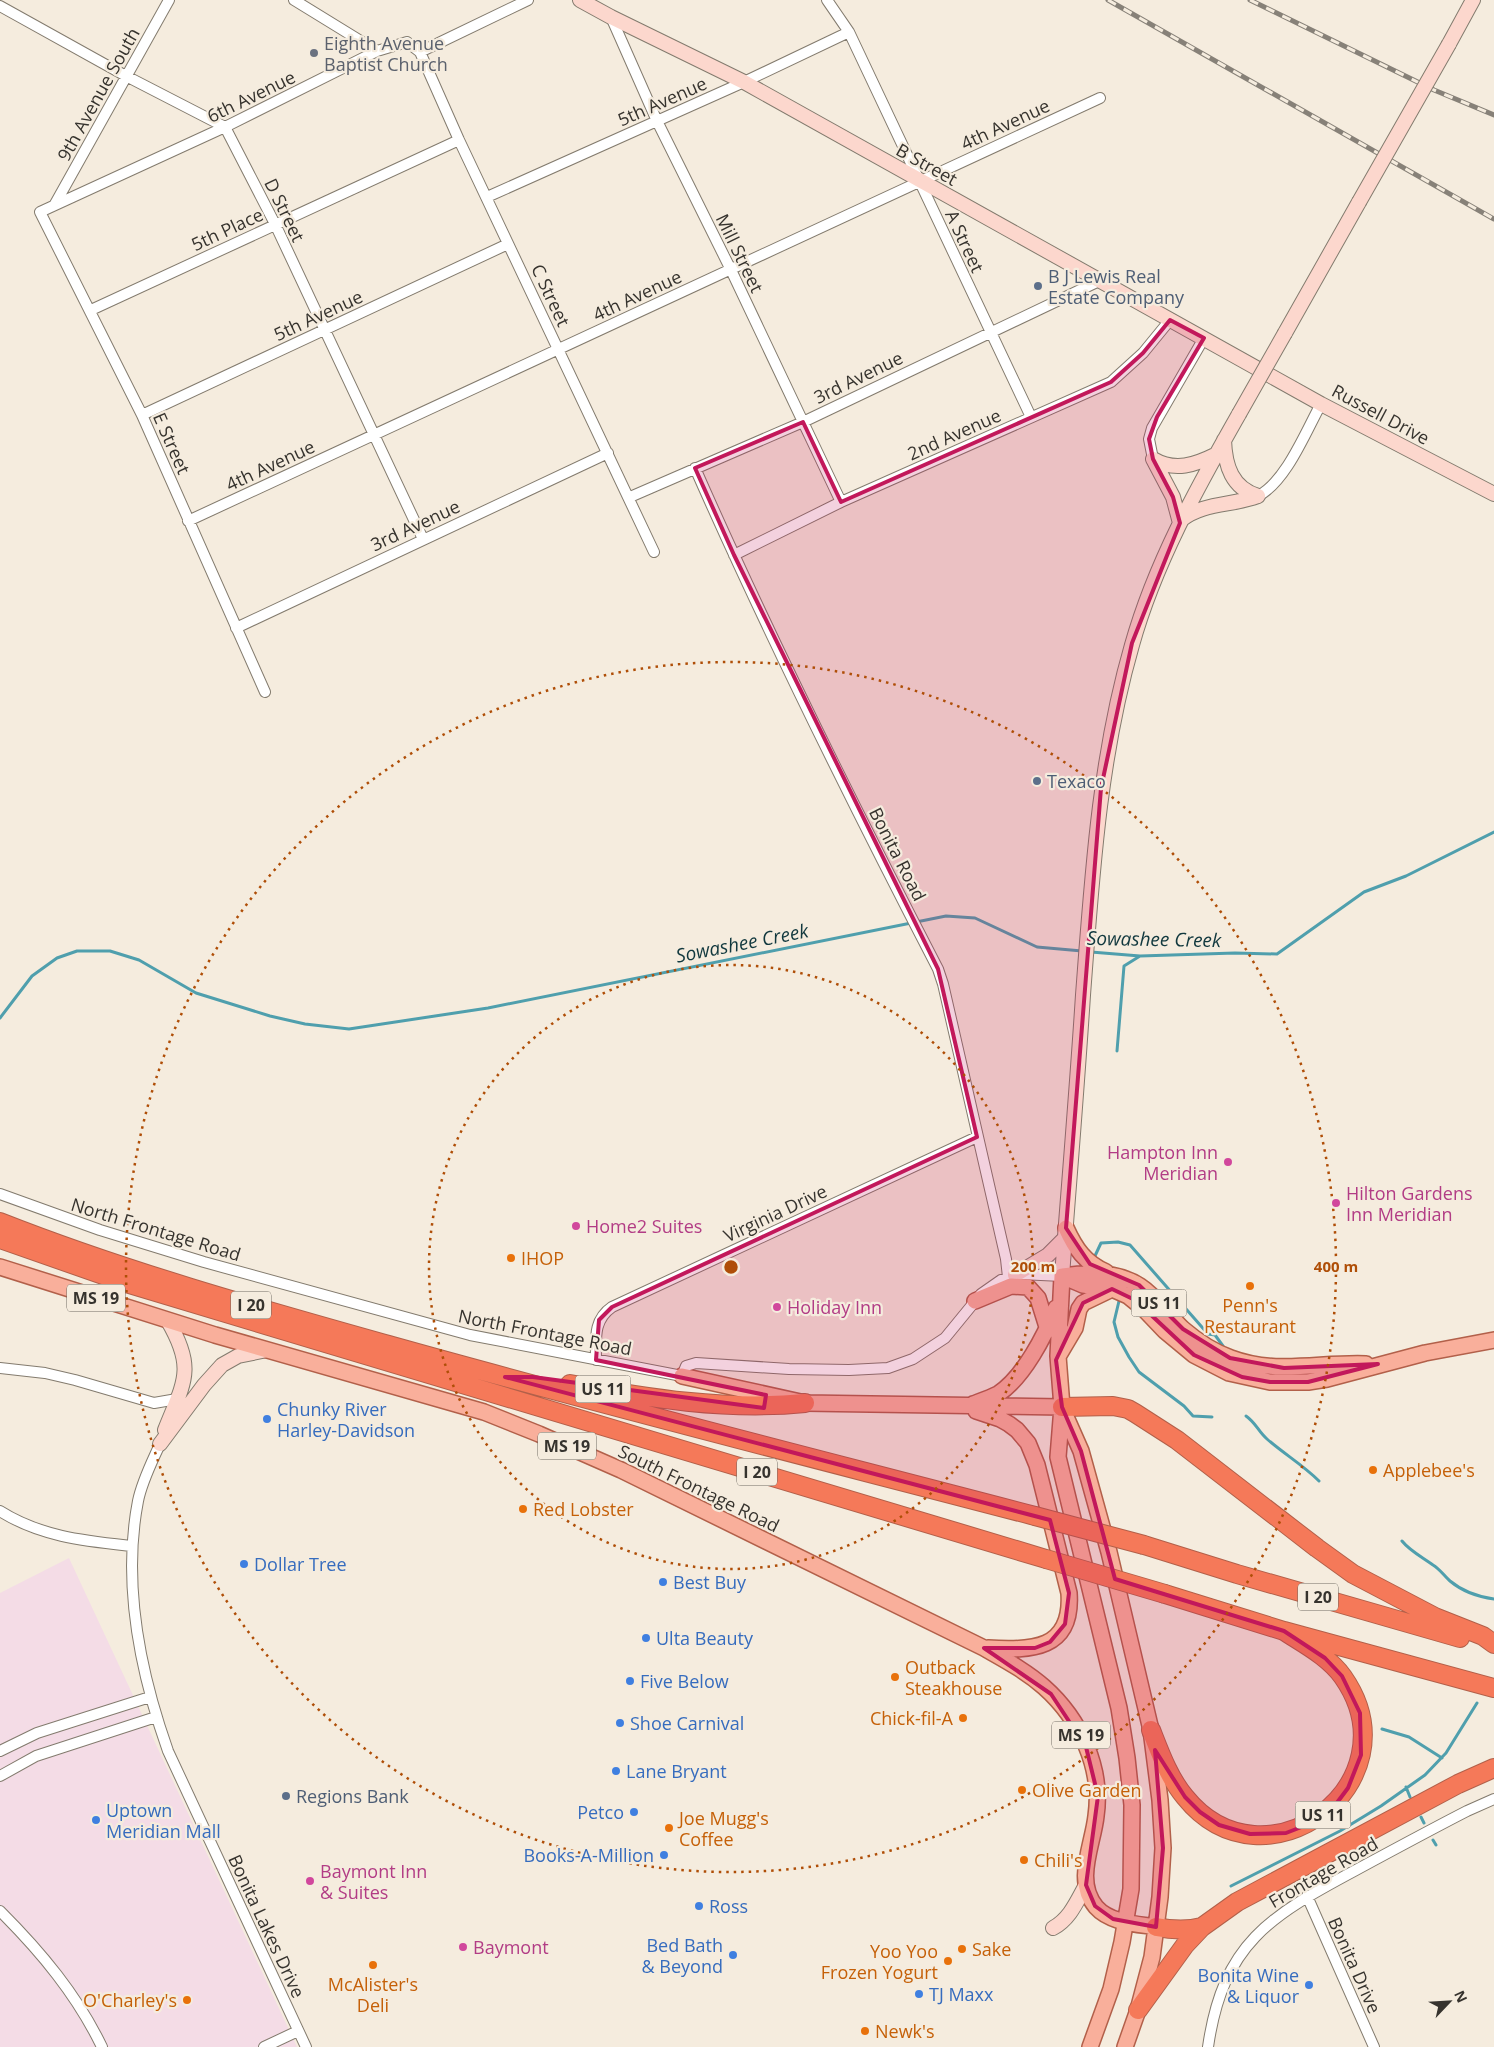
<svg xmlns="http://www.w3.org/2000/svg" width="1494" height="2047" viewBox="0 0 1494 2047" font-family="'Open Sans',sans-serif">
<rect width="100%" height="100%" fill="#f5ecde"/>
<path fill="#f4dce6" d="M 69,1558 L 297,2047 L 0,2047 L 0,1593 Z"/>
<g fill="none" stroke-linecap="round" stroke-linejoin="round">
<path stroke="#4f9fad" stroke-width="3" d="M 1091,952 L 1140,956 L 1235,953 L 1277,954 L 1364,892 L 1406,876 L 1494,832
M 0,1018 L 32,976 L 57,958 L 77,951 L 110,951 L 139,960 L 196,993 L 270,1016 L 305,1024 L 349,1029 L 488,1008 L 946,916 L 975,918 L 1037,947 L 1082,951
M 1117,1051 L 1124,966 L 1140,956
M 1094,1258 L 1101,1243 L 1118,1242 L 1130,1245 L 1208,1334 L 1215,1335 L 1223,1346
M 1119,1301 L 1114,1322 L 1118,1337 L 1129,1357 L 1139,1372 L 1184,1406 L 1193,1416 L 1212,1417
M 1246,1416 C 1256,1423 1258,1431 1267,1439 C 1284,1454 1303,1465 1319,1481
M 1402,1541 C 1410,1551 1422,1557 1433,1565 C 1440,1569 1444,1576 1450,1581 C 1462,1591 1479,1597 1494,1599
M 1382,1729 L 1409,1737 L 1442,1758
M 1406,1787 L 1410,1797
M 1421,1817 L 1424,1823
M 1433,1840 L 1436,1845
M 1231,1886 L 1340,1831 L 1381,1806 L 1425,1775 L 1446,1753 L 1477,1703"/>
<defs>
<path id="street" d="M 294,0 L 377,51
M 827,0 L 849,32 L 1031,417
M 0,6 L 126,76 L 225,127 L 275,224 L 423,539
M 611,17 L 657,121 L 731,270 L 841,502
M 420,52 L 459,140 L 654,552
M 487,197 L 744,82 L 849,32
M 55,204 L 169,0
M 91,310 L 459,140
M 142,415 L 508,244
M 1153,459 L 1149,439 L 1152,428 L 1204,338
M 695,468 C 770,638 853,805 938,969 L 943,984 L 1006,1259 L 1008,1277
M 1258,496 C 1286,482 1306,431 1321,404
M 630,497 L 803,422 L 1099,281
M 188,521 L 1100,98
M 734,555 L 841,502 L 1111,382 L 1143,353 L 1170,320
M 236,628 L 608,453
M 265,692 L 142,415 L 40,212 L 225,127 L 377,51 L 407,42 L 420,52 L 528,0
M 0,1194 L 100,1230 L 204,1262 L 470,1335 L 682,1376 L 686,1366 L 696,1363 L 789,1369 L 849,1370 L 888,1368 L 913,1359 L 945,1338 L 981,1294 L 1001,1280 L 1020,1274 L 1062,1276
M 596,1360 C 596,1339 593,1320 612,1307 L 977,1137
M 0,1368 L 45,1373 L 75,1380 L 154,1403 L 177,1399
M 160,1444 C 152,1462 142,1481 138,1501 C 122,1584 140,1672 168,1751 L 306,2047
M 0,1511 C 41,1537 86,1541 132,1546
M 0,1751 L 37,1733 L 150,1697
M 0,1776 L 36,1756 L 156,1717
M 1307,1896 L 1374,2047
M 0,1911 C 41,1952 77,1995 102,2047
M 264,2047 L 298,2031
M 1208,2047 C 1223,1943 1270,1916 1356,1870 C 1393,1850 1430,1830 1467,1811 L 1494,1799"/>
<path id="secondary" d="M 580,0 L 611,17 L 744,82 L 1321,404 L 1494,494
M 1449,44 L 1473,0
M 1285,333 L 1359,202
M 1224,440 C 1225,466 1232,488 1258,496
M 1153,459 L 1173,497 L 1180,523
M 1153,459 C 1175,472 1195,465 1217,454
M 1181,520 C 1204,502 1232,506 1258,496
M 1015,1275 L 1048,1255 L 1065,1238
M 1062,1276 C 1069,1182 1077,1089 1083,995 C 1092,877 1099,759 1132,645 C 1155,563 1197,488 1239,414
M 165,1430 C 184,1382 196,1369 168,1321
M 160,1444 L 204,1385 L 222,1365 L 238,1356 L 267,1350
M 1053,1928 C 1070,1919 1077,1901 1086,1885"/>
<path id="primary" d="M 1066,1228 C 1075,1248 1085,1263 1106,1272
M 0,1267 L 215,1335 L 484,1412 L 539,1434 L 621,1470 L 984,1648 C 1005,1660 1026,1671 1044,1687 C 1080,1719 1103,1768 1096,1816 C 1093,1845 1074,1881 1096,1907 C 1110,1923 1137,1924 1156,1927
M 1062,1276 L 1058,1356 L 1062,1407 L 1058,1457 L 1119,1708 L 1127,1758 L 1132,1805 L 1131,1889 L 1122,1942 L 1111,1989 L 1090,2047
M 1062,1276 L 1083,1285 L 1112,1289 L 1128,1296 L 1144,1309 L 1165,1331 L 1194,1355 L 1229,1373 L 1270,1382 L 1308,1382 L 1327,1379 L 1425,1353 L 1494,1340
M 1063,1276 C 1088,1272 1117,1271 1140,1286 C 1157,1297 1168,1315 1183,1329 C 1197,1341 1214,1352 1231,1358 C 1276,1375 1320,1362 1366,1364
M 975,1301 L 1011,1286 L 1028,1287 L 1038,1298 L 1048,1330
M 1059,1355 L 1075,1328 L 1079,1309 L 1083,1303 L 1112,1289
M 682,1376 L 805,1403 L 1062,1407
M 973,1404 C 981,1401 990,1398 998,1394 C 1024,1377 1045,1335 1056,1308
M 1062,1408 L 1081,1451 L 1109,1552 L 1151,1730 L 1160,1800 L 1163,1848 L 1160,1897 L 1152,1957 L 1138,2010 L 1125,2047
M 976,1411 L 1000,1419 L 1009,1424 L 1017,1430 L 1028,1443 L 1037,1465 L 1069,1593 C 1073,1650 1031,1651 988,1648"/>
<path id="highway" d="M 0,1222 C 127,1272 260,1309 392,1346 C 606,1406 821,1460 1035,1516
M 0,1239 L 129,1284 L 1046,1559
M 570,1384 C 647,1398 727,1411 805,1403
M 1062,1407 L 1113,1406 L 1128,1409 L 1135,1413 L 1177,1440 L 1317,1548 L 1353,1574 L 1435,1617 L 1483,1636 L 1494,1644
M 1144,1545 L 1237,1574 L 1460,1638
M 1165,1594 L 1284,1631 L 1494,1688
M 1151,1730 C 1160,1753 1169,1778 1185,1797 C 1265,1896 1417,1783 1343,1677 C 1329,1657 1304,1644 1284,1631
M 1156,1927 C 1172,1930 1186,1931 1202,1927
M 1138,2010 L 1185,1945 L 1202,1927 L 1237,1902 L 1458,1784 L 1494,1768"/>
</defs>
<use href="#street" stroke="#837b6e" stroke-width="12"/>
<use href="#secondary" stroke="#837b6e" stroke-width="16"/>
<use href="#primary" stroke="#b2604a" stroke-width="18"/>
<use href="#highway" stroke="#b2604a" stroke-width="20"/>
<use href="#street" stroke="#fff" stroke-width="10"/>
<use href="#secondary" stroke="#fcd7cd" stroke-width="14"/>
<use href="#primary" stroke="#f9af9b" stroke-width="15"/>
<use href="#highway" stroke="#f57959" stroke-width="18"/>
<defs>
<path id="rail" d="M 1108,0 L 1494,219
M 1250,0 L 1434,90 L 1494,115"/>
</defs>
<use href="#rail" stroke="#878178" stroke-width="5"/>
<use href="#rail" stroke="#f5ecde" stroke-width="3" stroke-dasharray="9" stroke-linecap="butt"/>
<defs>
<path id="secondary-bridge" d="M 1359,202 L 1449,44
M 1239,414 L 1285,333"/>
<path id="highway-bridge" d="M 1035,1516 L 1144,1545
M 1046,1559 L 1165,1594"/>
</defs>
<use href="#secondary-bridge" stroke="#837b6e" stroke-width="16" stroke-linecap="butt"/>
<use href="#highway-bridge" stroke="#b2604a" stroke-width="20" stroke-linecap="butt"/>
<use href="#secondary-bridge" stroke="#fcd7cd" stroke-width="14"/>
<use href="#highway-bridge" stroke="#f57959" stroke-width="18"/>
</g>
<path fill="#c2185b" fill-opacity="0.2" stroke="#c2185b" stroke-width="4" stroke-linejoin="round" d="M 1170,320 L 1204,338 L 1157,417 L 1149,439 L 1153,459 L 1173,497 L 1180,523 L 1132,643 L 1101,788 L 1066,1228 L 1090,1264 L 1139,1285 L 1183,1329 L 1230,1358 L 1284,1368 L 1378,1364 L 1308,1382 L 1270,1382 L 1242,1377 L 1194,1355 L 1135,1300 L 1112,1289 L 1083,1303 L 1056,1360 L 1062,1407 L 1081,1451 L 1115,1579 L 1284,1631 L 1325,1658 L 1342,1676 L 1360,1713 L 1361,1755 L 1348,1788 L 1336,1804 L 1304,1826 L 1286,1833 L 1250,1834 L 1219,1825 L 1200,1812 L 1185,1797 L 1155,1750 L 1163,1848 L 1156,1927 L 1113,1919 L 1095,1906 L 1086,1885 L 1098,1796 L 1086,1747 L 1051,1694 L 984,1648 L 1035,1648 L 1050,1642 L 1065,1624 L 1069,1593 L 1050,1520 L 505,1377 L 533,1377 L 764,1408 L 766,1395 L 596,1360 L 599,1320 L 612,1307 L 977,1137 L 938,969 L 734,555 L 695,468 L 803,422 L 841,502 L 1111,382 L 1143,353 Z"/>
<g fill="none" stroke="#af4e07" stroke-width="2.5" stroke-dasharray="2.5 5">
<circle cx="731" cy="1267" r="302"/>
<circle cx="731" cy="1267" r="605"/>
</g>
<circle fill="#6b7280" stroke="#f5ecde" stroke-width="2" cx="314" cy="53" r="5"/>
<g fill="#5c6f8a" stroke="#f5ecde" stroke-width="2">
<circle cx="1038" cy="286" r="5"/>
<circle cx="1037" cy="781" r="5"/>
<circle cx="286" cy="1796" r="5"/>
</g>
<g fill="#d1479c" stroke="#f5ecde" stroke-width="2">
<circle cx="1228" cy="1162" r="5"/>
<circle cx="1336" cy="1203" r="5"/>
<circle cx="576" cy="1226" r="5"/>
<circle cx="777" cy="1307" r="5"/>
<circle cx="310" cy="1881" r="5"/>
<circle cx="463" cy="1947" r="5"/>
</g>
<g fill="#e8710a" stroke="#f5ecde" stroke-width="2">
<circle cx="511" cy="1258" r="5"/>
<circle cx="1250" cy="1286" r="5"/>
<circle cx="1373" cy="1470" r="5"/>
<circle cx="523" cy="1509" r="5"/>
<circle cx="895" cy="1677" r="5"/>
<circle cx="963" cy="1718" r="5"/>
<circle cx="1022" cy="1790" r="5"/>
<circle cx="669" cy="1828" r="5"/>
<circle cx="1024" cy="1860" r="5"/>
<circle cx="962" cy="1949" r="5"/>
<circle cx="948" cy="1961" r="5"/>
<circle cx="373" cy="1965" r="5"/>
<circle cx="187" cy="2000" r="5"/>
<circle cx="865" cy="2031" r="5"/>
</g>
<g fill="#3f7fe0" stroke="#f5ecde" stroke-width="2">
<circle cx="267" cy="1419" r="5"/>
<circle cx="244" cy="1564" r="5"/>
<circle cx="663" cy="1582" r="5"/>
<circle cx="646" cy="1638" r="5"/>
<circle cx="630" cy="1681" r="5"/>
<circle cx="620" cy="1723" r="5"/>
<circle cx="616" cy="1771" r="5"/>
<circle cx="634" cy="1812" r="5"/>
<circle cx="96" cy="1820" r="5"/>
<circle cx="664" cy="1855" r="5"/>
<circle cx="699" cy="1906" r="5"/>
<circle cx="733" cy="1955" r="5"/>
<circle cx="1309" cy="1985" r="5"/>
<circle cx="919" cy="1994" r="5"/>
</g>
<g text-anchor="middle" dominant-baseline="central" stroke-width="4.5" stroke-linejoin="round" paint-order="stroke">
<g fill="#f5ecde" stroke="#6f6a63" stroke-width="1">
<rect x="67" y="1284.5" width="58" height="27" rx="4"/>
<rect x="1131.5" y="1289.5" width="55" height="27" rx="4"/>
<rect x="231" y="1291.5" width="40" height="27" rx="4"/>
<rect x="575.5" y="1375.5" width="55" height="27" rx="4"/>
<rect x="538" y="1432.5" width="58" height="27" rx="4"/>
<rect x="737" y="1458.5" width="40" height="27" rx="4"/>
<rect x="1298" y="1583.5" width="40" height="27" rx="4"/>
<rect x="1052" y="1721.5" width="58" height="27" rx="4"/>
<rect x="1295.5" y="1801.5" width="55" height="27" rx="4"/>
</g>
<g font-size="16" font-weight="bold" fill="#36332e">
<text x="96" y="1298">MS 19</text>
<text x="1159" y="1303">US 11</text>
<text x="251" y="1305">I 20</text>
<text x="603" y="1389">US 11</text>
<text x="567" y="1446">MS 19</text>
<text x="757" y="1472">I 20</text>
<text x="1318" y="1597">I 20</text>
<text x="1081" y="1735">MS 19</text>
<text x="1323" y="1815">US 11</text>
</g>
<g font-size="18" fill="#5b616d" stroke="#f5ecde" text-anchor="start">
<text x="324" y="43">Eighth Avenue<tspan x="324" dy="21">Baptist Church</tspan></text>
</g>
<g font-size="18" fill="#36332e" stroke="#f5ecde">
<text transform="translate(98 94) rotate(-61)">9th Avenue South</text>
<text transform="translate(251 96) rotate(-26)">6th Avenue</text>
<text transform="translate(662 101) rotate(-24)">5th Avenue</text>
<text transform="translate(1005 124) rotate(-25)">4th Avenue</text>
<text transform="translate(927 164) rotate(29)">B Street</text>
<text transform="translate(285 210) rotate(64)">D Street</text>
<text transform="translate(227 229) rotate(-25)">5th Place</text>
<text transform="translate(965 241) rotate(65)">A Street</text>
<text transform="translate(740 253) rotate(64)">Mill Street</text>
<text transform="translate(551 295) rotate(65)">C Street</text>
<text transform="translate(637 295) rotate(-25)">4th Avenue</text>
<text transform="translate(318 315) rotate(-25)">5th Avenue</text>
<text transform="translate(858 377) rotate(-26)">3rd Avenue</text>
<text transform="translate(1381 414) rotate(28)">Russell Drive</text>
<text transform="translate(954 434) rotate(-24)">2nd Avenue</text>
<text transform="translate(172 443) rotate(66)">E Street</text>
<text transform="translate(270 465) rotate(-25)">4th Avenue</text>
<text transform="translate(415 525) rotate(-25)">3rd Avenue</text>
<text transform="translate(898 854) rotate(63)">Bonita Road</text>
<text transform="translate(775 1213) rotate(-25)">Virginia Drive</text>
<text transform="translate(156 1229) rotate(17)">North Frontage Road</text>
<text transform="translate(545 1332) rotate(11)">North Frontage Road</text>
<text transform="translate(699 1488) rotate(26)">South Frontage Road</text>
<text transform="translate(1323 1872) rotate(-30)">Frontage Road</text>
<text transform="translate(267 1926) rotate(65)">Bonita Lakes Drive</text>
<text transform="translate(1355 1965) rotate(66)">Bonita Drive</text>
</g>
<g font-size="18" fill="#4e5e75" stroke="#f5ecde" text-anchor="start">
<text x="1048" y="276">B J Lewis Real<tspan x="1048" dy="21">Estate Company</tspan></text>
<text x="1047" y="781">Texaco</text>
<text x="296" y="1796">Regions Bank</text>
</g>
<g font-size="18" fill="#b23c85" stroke="#f5ecde" text-anchor="start">
<text x="1218" y="1152" text-anchor="end">Hampton Inn<tspan x="1218" dy="21">Meridian</tspan></text>
<text x="1346" y="1193">Hilton Gardens<tspan x="1346" dy="21">Inn Meridian</tspan></text>
<text x="586" y="1226">Home2 Suites</text>
<text x="787" y="1307">Holiday Inn</text>
<text x="320" y="1871">Baymont Inn<tspan x="320" dy="21">&amp; Suites</tspan></text>
<text x="473" y="1947">Baymont</text>
</g>
<g font-size="18" fill="#c56008" stroke="#f5ecde" text-anchor="start">
<text x="521" y="1258">IHOP</text>
<text x="1250" y="1305" text-anchor="middle">Penn's<tspan x="1250" dy="21">Restaurant</tspan></text>
<text x="1383" y="1470">Applebee's</text>
<text x="533" y="1509">Red Lobster</text>
<text x="905" y="1667">Outback<tspan x="905" dy="21">Steakhouse</tspan></text>
<text x="953" y="1718" text-anchor="end">Chick-fil-A</text>
<text x="1032" y="1790">Olive Garden</text>
<text x="679" y="1818">Joe Mugg's<tspan x="679" dy="21">Coffee</tspan></text>
<text x="1034" y="1860">Chili's</text>
<text x="972" y="1949">Sake</text>
<text x="938" y="1951" text-anchor="end">Yoo Yoo<tspan x="938" dy="21">Frozen Yogurt</tspan></text>
<text x="373" y="1984" text-anchor="middle">McAlister's<tspan x="373" dy="21">Deli</tspan></text>
<text x="177" y="2000" text-anchor="end">O'Charley's</text>
<text x="875" y="2031">Newk's</text>
</g>
<g font-size="18" fill="#366cbe" stroke="#f5ecde" text-anchor="start">
<text x="277" y="1409">Chunky River<tspan x="277" dy="21">Harley-Davidson</tspan></text>
<text x="254" y="1564">Dollar Tree</text>
<text x="673" y="1582">Best Buy</text>
<text x="656" y="1638">Ulta Beauty</text>
<text x="640" y="1681">Five Below</text>
<text x="630" y="1723">Shoe Carnival</text>
<text x="626" y="1771">Lane Bryant</text>
<text x="106" y="1810">Uptown<tspan x="106" dy="21">Meridian Mall</tspan></text>
<text x="624" y="1812" text-anchor="end">Petco</text>
<text x="654" y="1855" text-anchor="end">Books-A-Million</text>
<text x="709" y="1906">Ross</text>
<text x="723" y="1945" text-anchor="end">Bed Bath<tspan x="723" dy="21">&amp; Beyond</tspan></text>
<text x="1299" y="1975" text-anchor="end">Bonita Wine<tspan x="1299" dy="21">&amp; Liquor</tspan></text>
<text x="929" y="1994">TJ Maxx</text>
</g>
<g font-size="19" font-style="italic" fill="#11383e" stroke="#f5ecde">
<text transform="translate(1154 939) rotate(1)">Sowashee Creek</text>
<text transform="translate(742 943) rotate(-11)">Sowashee Creek</text>
</g>
</g>
<circle cx="731" cy="1267" r="8" fill="#af4e07" stroke="#f5ecde" stroke-width="2.5"/>
<g font-size="15" text-anchor="middle" font-weight="bold" fill="#af4e07" stroke="#f5ecde" stroke-width="4.5" stroke-linejoin="round" paint-order="stroke">
<text x="1033" y="1272">200 m</text>
<text x="1336" y="1272">400 m</text>
</g>
<g transform="translate(1449 2002) rotate(65)" stroke="#f5ecde" stroke-width="4" paint-order="stroke">
<path d="M0-4L9 19L0 12L-9 19Z" fill="#36332e"/>
<text y="-8" font-size="14" font-weight="bold" text-anchor="middle" fill="#36332e">N</text>
</g>
</svg>
